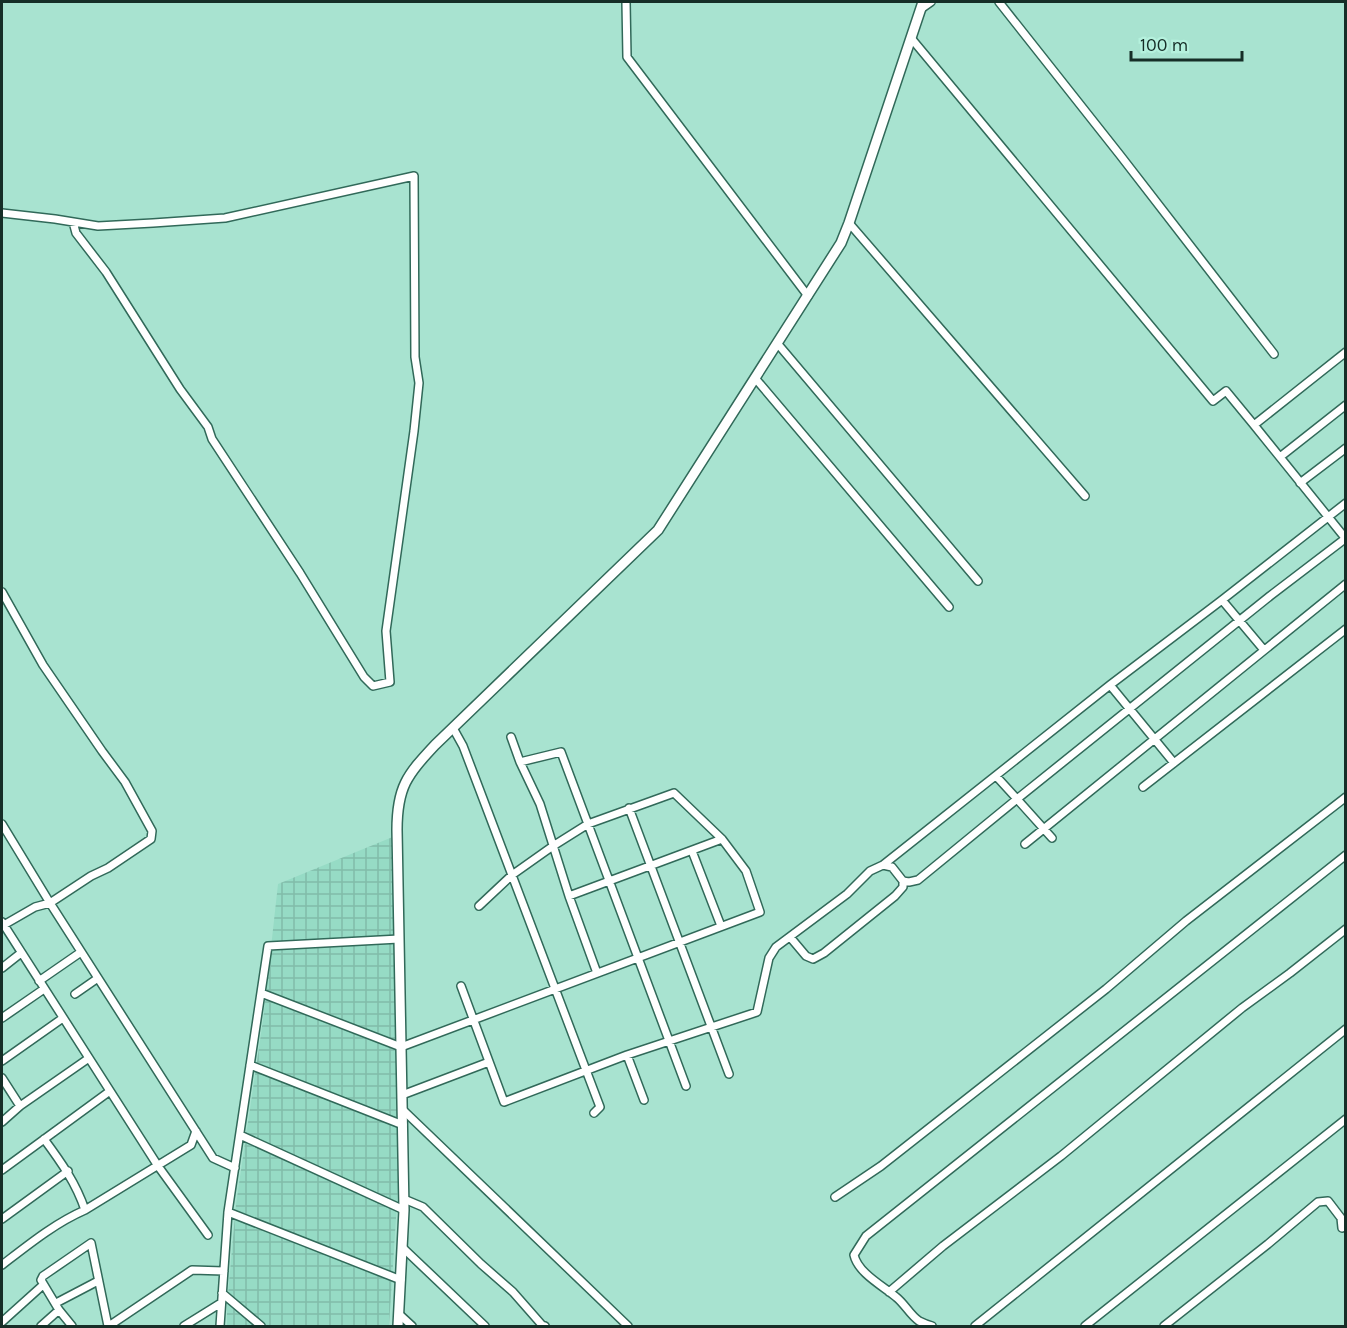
<svg xmlns="http://www.w3.org/2000/svg" width="1347" height="1328" viewBox="0 0 1347 1328" font-family="Karla,sans-serif">
<defs>
<pattern id="industrial-grid" width="8" height="8" patternUnits="userSpaceOnUse" patternTransform="scale(1.5)"><rect width="8" height="8" fill="#96dbc5"/><path d="M0 4h8M4 0v8" fill="none" stroke="#81bca9"/></pattern>
</defs>
<rect width="100%" height="100%" fill="#a8e3d0"/>
<path fill="url(#industrial-grid)" d="M 395,836 L 399,1173 L 389,1326 L 227,1326 L 227,1305 L 236,1204 L 263,1020 L 278,884 Z"/>
<g fill="none" stroke-linecap="round" stroke-linejoin="round">
<defs>
<path id="minor" d="M 626,2 L 627,57 L 808,296
M 999,2 L 1120,155 L 1274,354
M 921,9 L 931,2
M 911,38 L 1213,401 L 1226,391 L 1254,425
M 2,213 L 55,219 L 98,226 L 153,223 L 225,218 L 414,176 L 415,357 L 419,383 L 414,431 L 386,631 L 390,682 L 373,686 L 364,677 L 300,573 L 212,439 L 208,427 L 180,389 L 106,272 L 76,233 L 73,222
M 849,223 L 1085,496
M 777,343 L 978,581
M 1346,352 L 1254,425 L 1346,539
M 755,378 L 949,607
M 1280,457 L 1346,405
M 1300,483 L 1346,448
M 2,592 L 43,665 L 102,751 L 125,782 L 152,831 L 151,839 L 108,868 L 91,876 L 50,903 L 35,907 L 2,926
M 1222,600 L 1264,650
M 1110,685 L 1174,763
M 453,728 L 463,746 L 600,1107 L 594,1113
M 511,737 L 520,762 L 540,804 L 569,896 L 597,973
M 520,762 L 561,752 L 686,1086
M 996,776 L 1017,799 L 1270,596 L 1346,538
M 1143,787 L 1346,629
M 629,808 L 729,1074
M 2,824 L 50,903 L 213,1158 L 235,1168
M 1025,844 L 1346,584
M 692,851 L 721,926
M 883,865 L 1110,685 L 1222,600 L 1346,503
M 569,896 L 722,839
M 2,922 L 158,1166 L 208,1235
M 790,937 L 806,956 L 813,959 L 824,953 L 895,896 L 903,887 L 903,881
M 2,968 L 21,953
M 39,981 L 81,952
M 461,986 L 504,1102 L 627,1055 L 757,1012 L 769,958 L 776,947 L 847,894 L 870,871 L 883,865 L 892,867 L 903,881 L 909,882 L 918,880 L 1017,799 L 1052,838
M 261,993 L 401,1047 L 760,912 L 746,871 L 722,839 L 674,793 L 588,824 L 553,846 L 512,875 L 479,906
M 75,994 L 98,978
M 2,1018 L 44,989
M 627,1055 L 644,1100
M 2,1061 L 63,1018
M 250,1065 L 403,1125
M 2,1078 L 20,1106
M 402,1095 L 489,1062
M 402,1109 L 628,1326
M 2,1122 L 20,1106 L 89,1058
M 240,1135 L 404,1210
M 44,1139 C 61,1162 76,1183 85,1210
M 2,1170 L 110,1091
M 835,1197 L 881,1166 L 1106,989 L 1186,921 L 1346,797
M 404,1199 L 423,1207 L 481,1264 L 513,1292 L 542,1325 L 545,1326
M 228,1212 L 401,1280
M 2,1219 L 68,1171
M 402,1247 L 485,1326
M 2,1265 C 28,1245 55,1223 85,1210 L 191,1145 L 196,1131
M 889,1292 L 943,1246 L 1061,1156 L 1242,1008 L 1290,973 L 1346,929
M 222,1293 L 261,1326
M 56,1303 L 98,1281
M 399,1314 L 412,1326
M 2,1322 L 43,1285
M 41,1326 L 59,1310
M 72,1326 L 59,1310 L 41,1280 L 43,1276 L 91,1243 L 108,1326
M 109,1326 L 192,1270 L 224,1271
M 184,1326 L 221,1303
M 220,1326 L 228,1212 L 268,946 L 399,939
M 932,1326 C 928,1325 923,1323 919,1321 C 910,1315 905,1304 896,1297 C 883,1286 858,1273 854,1255 L 866,1236 L 1346,855
M 975,1326 L 1346,1029
M 1085,1326 L 1346,1119
M 1164,1326 L 1268,1244 L 1318,1202 L 1328,1201 L 1341,1218 L 1342,1228 L 1346,1225"/>
<path id="secondary" d="M 398,1326 L 404,1210 L 397,830 C 397,787 407,775 435,745 L 658,530 L 841,243 L 849,223 L 923,2"/>
</defs>
<use href="#minor" stroke="#316959" stroke-width="10"/>
<use href="#secondary" stroke="#316959" stroke-width="12"/>
<use href="#minor" stroke="#fff" stroke-width="7"/>
<use href="#secondary" stroke="#fff" stroke-width="9"/>
</g>
<rect width="1347" height="1328" fill="none" stroke="#162e27" stroke-width="6"/>
<path d="M1131 51v9h111v-9" fill="none" stroke="#162e27" stroke-width="3"/>
<text x="1140" y="51" font-size="18" fill="#162e27" stroke="#b5f1dd" stroke-width="4.5" paint-order="stroke">100 m</text>
</svg>
